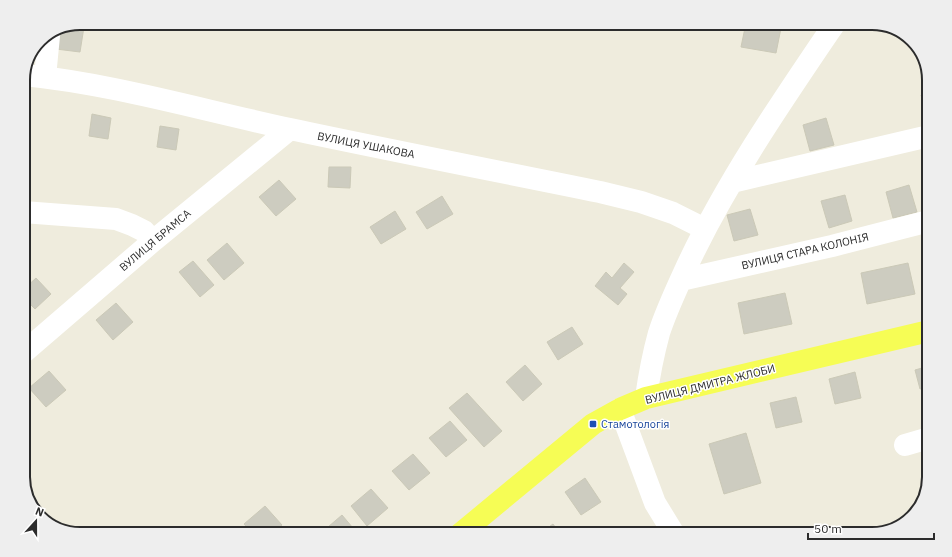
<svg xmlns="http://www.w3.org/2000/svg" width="952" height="557" viewBox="0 0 952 557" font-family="'IBM Plex Sans',sans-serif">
<rect width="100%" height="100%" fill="#efecdd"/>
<path fill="#cdccc0" stroke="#cbc9b7" d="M 746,23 L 782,23 L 776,53 L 741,47 Z
M 73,26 L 84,27 L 80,52 L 56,49 L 59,32 Z
M 929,93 L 929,121 L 921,95 Z
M 92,114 L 111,118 L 108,139 L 89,136 Z
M 826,118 L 834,145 L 810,151 L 803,125 Z
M 160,126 L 179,129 L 176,150 L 157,147 Z
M 329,167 L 351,167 L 350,188 L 328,187 Z
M 279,180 L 296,199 L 276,216 L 259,197 Z
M 909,185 L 917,212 L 893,218 L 886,192 Z
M 845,195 L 852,221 L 829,228 L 821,201 Z
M 442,196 L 453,214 L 427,229 L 416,212 Z
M 750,209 L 758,235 L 734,241 L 727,215 Z
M 395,211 L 406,229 L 381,244 L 370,227 Z
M 227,243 L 244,263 L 224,280 L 207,260 Z
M 193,261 L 214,285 L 200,297 L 179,272 Z
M 624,263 L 634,272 L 620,288 L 627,294 L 618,305 L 595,286 L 606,272 L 612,278 Z
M 908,263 L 915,294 L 867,304 L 861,273 Z
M 36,278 L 51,294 L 35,309 L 23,297 L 23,290 Z
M 785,293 L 792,324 L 744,334 L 738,303 Z
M 116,303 L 133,322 L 113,340 L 96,320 Z
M 572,327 L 583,344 L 558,360 L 547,342 Z
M 525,365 L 542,384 L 523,401 L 506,382 Z
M 929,366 L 929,387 L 920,389 L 915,370 Z
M 49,371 L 66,390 L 46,407 L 29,388 Z
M 855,372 L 861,398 L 835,404 L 829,379 Z
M 467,393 L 502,431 L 484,447 L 449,408 Z
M 796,397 L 802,422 L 776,428 L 770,403 Z
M 23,416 L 30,424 L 23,430 Z
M 450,421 L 467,440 L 446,457 L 429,438 Z
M 746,433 L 761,483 L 724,494 L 709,444 Z
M 413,454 L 430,473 L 409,490 L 392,471 Z
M 585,478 L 601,502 L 581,515 L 565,492 Z
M 371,489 L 388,508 L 367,526 L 351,506 Z
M 265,506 L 282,525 L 272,534 L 253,534 L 244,524 Z
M 342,515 L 358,534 L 322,534 L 321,533 Z
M 553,524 L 560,534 L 539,534 Z"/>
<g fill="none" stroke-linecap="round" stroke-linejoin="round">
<path stroke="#fff" stroke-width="22" d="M 24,75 C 114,84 201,110 290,129 C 393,151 497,171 600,192 L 641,202 L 673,213 L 705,229
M 45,77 L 49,36
M 732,182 L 929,136
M 23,212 L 116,219 L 132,225 L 144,231 L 153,241
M 681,280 L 832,246 L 929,221
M 23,353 L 153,241 L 290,129
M 646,398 C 649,376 653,355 659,333 C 666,311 677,288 687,266 C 727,181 782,101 835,23
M 620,409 L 655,503 L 674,534
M 905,445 L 929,438"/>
<path stroke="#f6fd55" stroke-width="22" d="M 460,534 L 593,424 L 620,409 L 646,398 L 929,331"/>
</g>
<rect fill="#1a4fb4" stroke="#fff" stroke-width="1.5" x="589" y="420" width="8" height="8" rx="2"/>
<g text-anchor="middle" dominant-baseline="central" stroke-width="3" stroke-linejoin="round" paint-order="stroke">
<g font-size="11" fill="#2c2c2c" stroke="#fff">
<text transform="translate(366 145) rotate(11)">ВУЛИЦЯ УШАКОВА</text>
<text transform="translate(155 240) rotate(-40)">ВУЛИЦЯ БРАМСА</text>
<text transform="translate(805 251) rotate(-13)">ВУЛИЦЯ СТАРА КОЛОНІЯ</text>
<text transform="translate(710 384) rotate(-14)">ВУЛИЦЯ ДМИТРА ЖЛОБИ</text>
</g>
<g font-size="11" fill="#164399" stroke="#fff" text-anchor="start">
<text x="601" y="424">Стамотологія</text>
</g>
</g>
<path d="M0 0H952V557H0ZM80 30H872A50 50 0 0 1 922 80V477A50 50 0 0 1 872 527H80A50 50 0 0 1 30 477V80A50 50 0 0 1 80 30Z" fill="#eee" fill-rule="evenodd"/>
<path fill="none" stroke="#2c2c2c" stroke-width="2" d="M80 30H872A50 50 0 0 1 922 80V477A50 50 0 0 1 872 527H80A50 50 0 0 1 30 477V80A50 50 0 0 1 80 30Z"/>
<g transform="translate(36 521) rotate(21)" stroke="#ffffff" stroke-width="3" paint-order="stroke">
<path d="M0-3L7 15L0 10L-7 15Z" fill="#2c2c2c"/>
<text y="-6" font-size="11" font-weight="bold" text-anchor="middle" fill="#2c2c2c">N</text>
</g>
<path d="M808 533v6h126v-6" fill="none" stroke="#2c2c2c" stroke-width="2"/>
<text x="814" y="533" font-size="12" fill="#2c2c2c" stroke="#ffffff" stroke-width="3" paint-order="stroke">50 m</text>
</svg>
